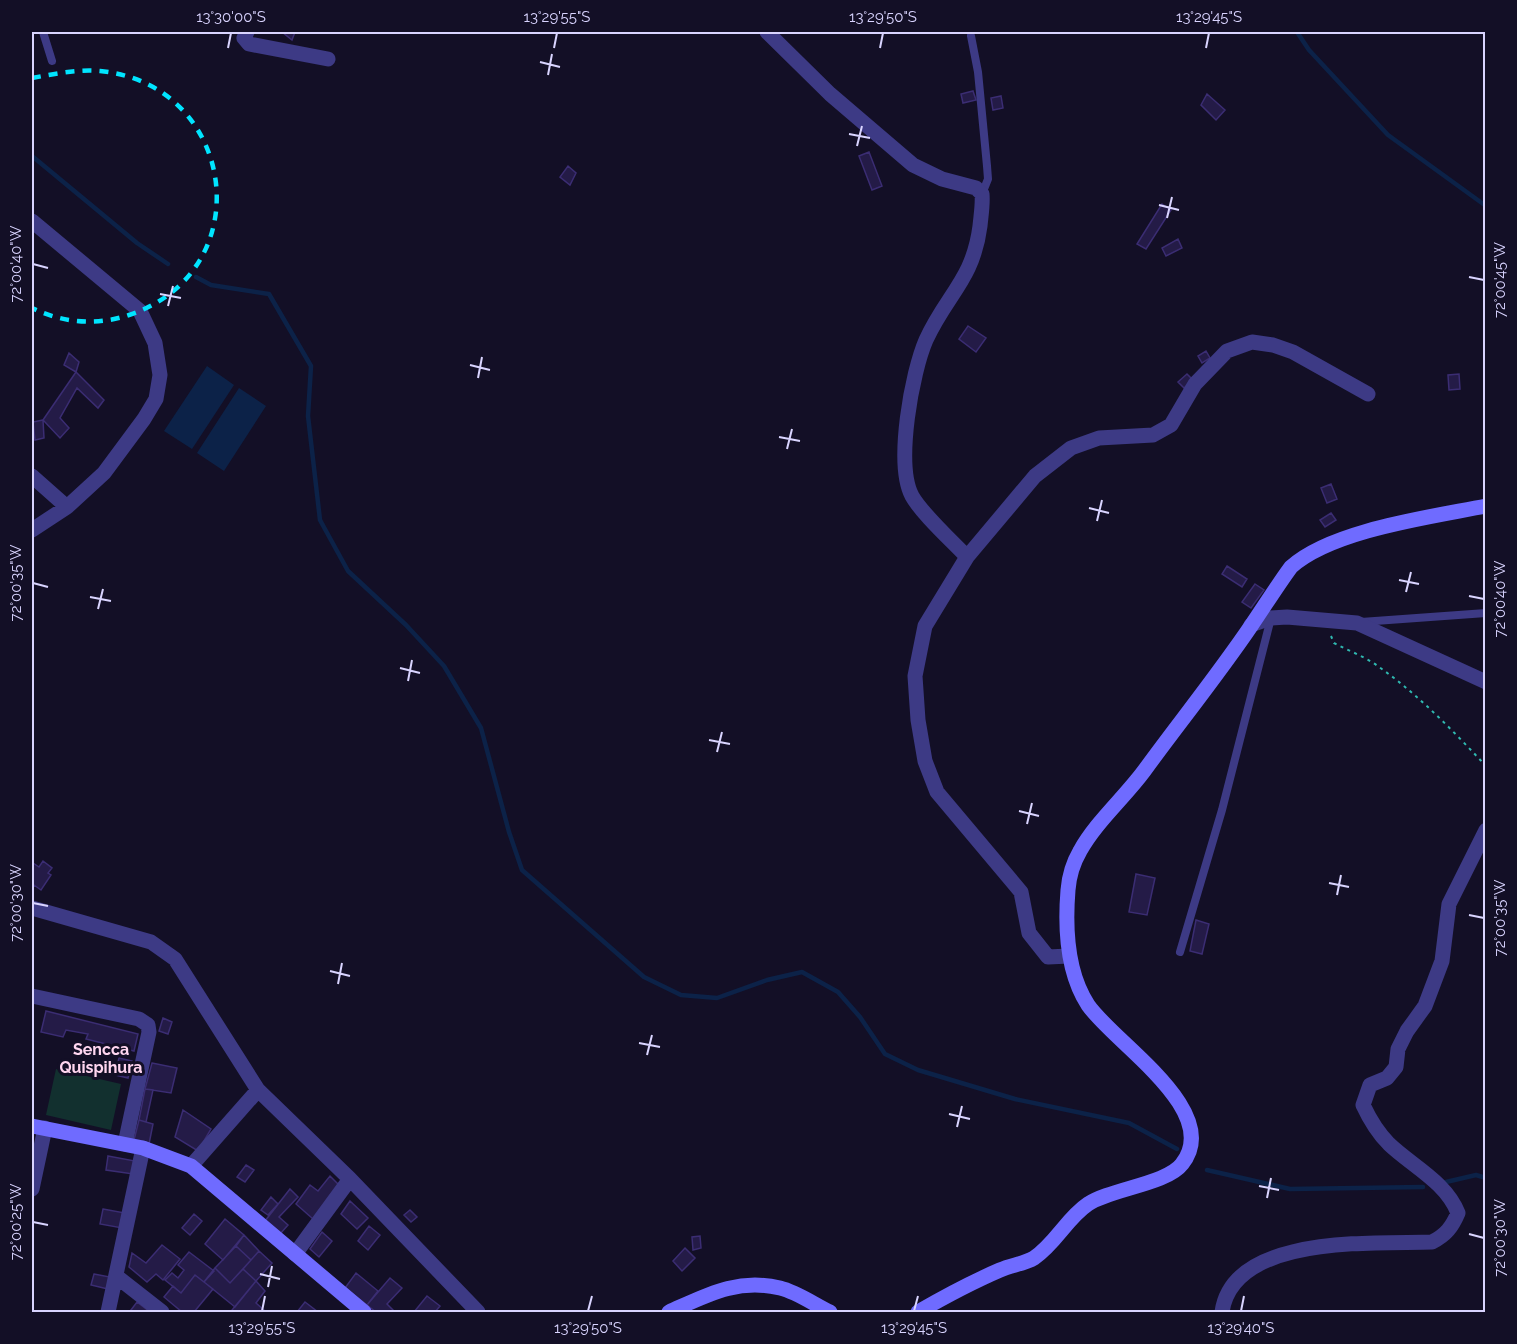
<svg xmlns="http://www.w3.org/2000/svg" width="1517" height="1344" viewBox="0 0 1517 1344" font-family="Raleway,sans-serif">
<rect width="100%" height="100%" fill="#130f26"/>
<path fill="#12302f" d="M 56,1069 L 121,1084 L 111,1130 L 46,1115 Z"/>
<path fill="#0c2248" d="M 207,366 L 234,385 L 192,449 L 164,431 Z
M 239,388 L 266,406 L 224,471 L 197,453 Z"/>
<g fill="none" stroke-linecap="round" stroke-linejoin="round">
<path stroke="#0c2248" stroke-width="4.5" d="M 1297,32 L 1309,50 L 1388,135 L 1486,206
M 32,156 L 137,243 L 168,264
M 196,277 L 211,285 L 269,294 L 311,366 L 308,416 L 320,520 L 348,571 L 406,625 L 444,666 L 481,728 L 509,832 L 522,870 L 644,977 L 681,995 L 717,998 L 767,980 L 802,972 L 838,992 L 860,1017 L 885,1054 L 918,1070 L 1015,1099 L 1129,1123 L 1177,1149
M 1207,1170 L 1290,1189 L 1423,1187
M 1446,1182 L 1476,1175 L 1486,1178"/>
</g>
<path fill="#241b47" stroke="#3b2d73" stroke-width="1.5" d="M 282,32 L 295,32 L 292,40 Z
M 973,91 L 976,100 L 963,103 L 961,94 Z
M 1207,94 L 1225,110 L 1216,120 L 1201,105 Z
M 1001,96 L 1003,108 L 993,110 L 991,98 Z
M 869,152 L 882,186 L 872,190 L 859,156 Z
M 568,166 L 576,173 L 570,185 L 560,177 Z
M 1162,204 L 1171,210 L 1146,249 L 1137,244 Z
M 1178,239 L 1182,248 L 1166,256 L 1162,248 Z
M 968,326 L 986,338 L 976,352 L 959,339 Z
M 1206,351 L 1210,358 L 1202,363 L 1198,356 Z
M 69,353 L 79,362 L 76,372 L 64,365 Z
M 76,372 L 104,400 L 98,408 L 77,388 L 60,418 L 69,428 L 60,438 L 43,420 Z
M 1187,374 L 1193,380 L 1184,388 L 1178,382 Z
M 1459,374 L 1460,389 L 1449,390 L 1448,375 Z
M 43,420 L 44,438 L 35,440 L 33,422 Z
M 1331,484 L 1337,499 L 1327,503 L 1321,488 Z
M 1331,513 L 1336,520 L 1325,527 L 1320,520 Z
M 1227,566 L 1247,579 L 1242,587 L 1222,574 Z
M 1255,584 L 1264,590 L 1251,608 L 1242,602 Z
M 43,861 L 52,868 L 48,873 L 51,875 L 41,890 L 34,885 L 32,889 L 32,865 L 33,863 L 39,867 Z
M 1136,874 L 1155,878 L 1147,915 L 1129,912 Z
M 1196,920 L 1209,924 L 1202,954 L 1190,951 Z
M 46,1011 L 138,1034 L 134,1051 L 86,1039 L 88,1034 L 66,1030 L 63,1037 L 41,1032 Z
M 163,1018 L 172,1022 L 168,1034 L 159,1031 Z
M 119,1058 L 132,1061 L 128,1078 L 115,1075 Z
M 152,1063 L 177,1068 L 171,1093 L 145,1089 Z
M 145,1089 L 153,1090 L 146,1122 L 139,1120 Z
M 183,1110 L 211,1129 L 198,1151 L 175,1137 Z
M 139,1120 L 153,1124 L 149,1144 L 134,1140 Z
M 108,1156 L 135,1161 L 133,1174 L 106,1170 Z
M 246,1165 L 254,1170 L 245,1182 L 237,1177 Z
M 330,1176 L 340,1186 L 313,1219 L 296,1204 L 310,1185 L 318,1191 Z
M 290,1189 L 298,1197 L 279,1217 L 288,1225 L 280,1234 L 265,1221 Z
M 271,1197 L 278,1204 L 268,1215 L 261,1210 Z
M 350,1201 L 368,1218 L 357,1229 L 341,1214 Z
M 103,1209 L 125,1213 L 122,1228 L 100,1224 Z
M 410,1210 L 417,1217 L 411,1222 L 404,1215 Z
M 194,1214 L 202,1221 L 190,1235 L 182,1228 Z
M 225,1219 L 244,1235 L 223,1260 L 205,1244 Z
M 369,1226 L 380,1235 L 368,1250 L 358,1241 Z
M 322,1232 L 332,1241 L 319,1257 L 310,1249 Z
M 244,1235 L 259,1251 L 251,1260 L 236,1246 Z
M 700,1236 L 701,1248 L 693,1250 L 692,1237 Z
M 162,1245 L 180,1259 L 163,1280 L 156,1274 L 147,1282 L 129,1267 L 132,1253 L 146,1263 Z
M 236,1246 L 251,1260 L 230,1283 L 215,1268 Z
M 685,1248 L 695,1258 L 682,1271 L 673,1261 Z
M 259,1251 L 272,1263 L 256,1281 L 243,1269 Z
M 189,1252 L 214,1271 L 204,1282 L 195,1275 L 181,1293 L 165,1280 L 172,1273 L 178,1278 L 184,1270 L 178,1265 Z
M 215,1268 L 230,1283 L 243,1269 L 256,1281 L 235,1307 L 204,1282 Z
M 356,1273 L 378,1291 L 367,1305 L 345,1288 Z
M 94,1274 L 110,1277 L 108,1289 L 91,1285 Z
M 195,1275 L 213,1289 L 194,1312 L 182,1312 L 164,1297 L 173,1286 L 181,1293 Z
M 390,1278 L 402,1288 L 387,1304 L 393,1310 L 391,1312 L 376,1312 L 367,1305 Z
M 256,1281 L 265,1291 L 256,1303 L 266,1312 L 235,1312 L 232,1310 Z
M 427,1296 L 440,1306 L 435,1312 L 414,1312 Z
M 137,1302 L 150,1312 L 133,1312 L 131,1310 Z
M 305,1302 L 318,1312 L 297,1312 Z"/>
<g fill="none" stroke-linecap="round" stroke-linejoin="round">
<path stroke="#2fb8b0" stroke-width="2" stroke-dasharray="3 4.5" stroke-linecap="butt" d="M 1331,636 L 1334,643 C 1349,651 1366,657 1379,667 C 1419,695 1453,731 1486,766"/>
<path stroke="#3d3a85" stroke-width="8" d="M 43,32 L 52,61
M 971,36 L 978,72 L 987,166 L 988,179 L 982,194
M 1361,622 L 1486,613
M 1180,952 L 1222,810 L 1271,618"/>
<path stroke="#3d3a85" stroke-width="15" d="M 247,32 L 244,38 L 249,44 L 328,59
M 767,32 L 830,94 L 913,165 L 942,179 L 976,188 L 982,194 C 983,204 981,215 980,226 C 973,280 947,294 926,340 C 912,372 895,464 912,496 C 922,514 952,541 967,557 L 925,626 L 915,676 L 918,720 L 925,761 L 937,792 L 1021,892 L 1029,933 L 1048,957 L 1069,956
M 32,221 L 140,311 L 155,343 L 160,375 L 156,399 L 144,419 L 104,473 L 67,507 L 32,476
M 32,530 L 67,507
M 967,557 L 1035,476 L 1071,448 L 1099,438 L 1153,435 L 1171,425 L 1195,384 L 1227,351 L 1252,342 L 1273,345 L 1293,352 L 1368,394
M 1251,625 L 1271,618 L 1287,617 L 1357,623 L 1486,682
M 32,908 L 151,942 L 175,959 L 258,1090 L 350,1179 L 478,1312
M 32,996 L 139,1019 L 148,1025 L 149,1032 L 125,1144
M 191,1166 L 258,1090
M 32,1189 L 45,1128
M 295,1254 L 350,1179
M 116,1276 L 162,1312
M 108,1312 L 143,1148
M 1222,1312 C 1233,1234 1374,1244 1432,1242 C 1446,1235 1452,1227 1458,1213 C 1446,1182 1412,1166 1389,1144 C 1377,1132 1370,1120 1363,1105 L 1370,1085 L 1387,1078 L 1396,1067 L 1398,1049 L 1407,1031 L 1425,1006 L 1442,961 L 1449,904 L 1486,830"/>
<path stroke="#6f6bff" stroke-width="15" d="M 32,1126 L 143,1148 L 191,1166 L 364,1312
M 669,1312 C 707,1295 737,1278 780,1288 C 797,1292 815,1305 830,1312
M 918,1312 C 944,1297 972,1282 1000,1270 C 1011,1265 1024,1264 1034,1258 C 1056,1243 1067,1218 1088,1204 C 1110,1189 1167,1184 1182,1164 C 1224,1111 1114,1043 1088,1005 C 1067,973 1065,927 1068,890 C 1069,877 1073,863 1080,851 C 1096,822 1124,798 1144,771 C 1179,723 1217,676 1251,626 C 1264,607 1277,586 1291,567 C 1332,530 1431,517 1486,506"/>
<path stroke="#00e5ff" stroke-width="4.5" stroke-dasharray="9 8" stroke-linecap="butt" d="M 32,78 C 54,74 77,69 100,71 C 237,84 262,271 129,315 C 96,326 63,323 32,308"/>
</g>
<path fill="none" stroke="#d9d4ff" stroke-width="2" d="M 228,48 L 231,33M 554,48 L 557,33M 880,48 L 883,33M 1206,48 L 1209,33M 540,62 L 560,67M 548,75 L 552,54M 849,134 L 870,138M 857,146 L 862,126M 1159,205 L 1179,210M 1167,218 L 1172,197M 33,264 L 48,268M 1469,277 L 1484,280M 160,294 L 181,298M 168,306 L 173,286M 470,365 L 490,370M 478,378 L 482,357M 779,437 L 800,441M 787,449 L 792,429M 1089,508 L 1109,513M 1097,521 L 1102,500M 1399,580 L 1419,584M 33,583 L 48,587M 1406,592 L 1411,572M 1469,596 L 1484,599M 90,597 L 111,601M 98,609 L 103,589M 400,668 L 420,673M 408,681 L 412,660M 709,740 L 730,744M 717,752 L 722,732M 1019,811 L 1039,816M 1027,824 L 1032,803M 1329,883 L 1349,887M 1337,895 L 1341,875M 33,903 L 48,906M 1469,915 L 1484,918M 330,971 L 350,976M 338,984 L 342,963M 639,1043 L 660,1047M 647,1055 L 652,1035M 949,1114 L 970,1119M 957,1127 L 962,1106M 1259,1186 L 1279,1190M 1267,1198 L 1271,1178M 33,1222 L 48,1225M 1469,1234 L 1484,1238M 260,1274 L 280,1279M 268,1287 L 272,1266M 262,1311 L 265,1296M 588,1311 L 592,1296M 914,1311 L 918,1296M 1241,1311 L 1244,1296"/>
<g text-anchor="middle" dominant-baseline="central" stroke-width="6" stroke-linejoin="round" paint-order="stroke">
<g font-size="16" font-weight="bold" fill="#ffd6f0" stroke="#130f26">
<text x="101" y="1049">Sencca<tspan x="101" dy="18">Quispihura</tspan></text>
</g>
</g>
<rect width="1517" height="1344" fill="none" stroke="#130f26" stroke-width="66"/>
<rect x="33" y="33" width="1451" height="1278" fill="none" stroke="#d9d4ff" stroke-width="2"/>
<g font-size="15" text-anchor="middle" fill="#d9d4ff">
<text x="231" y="22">13°30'00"S</text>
<text x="557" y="22">13°29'55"S</text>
<text x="883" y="22">13°29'50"S</text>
<text x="1209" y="22">13°29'45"S</text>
<text transform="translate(16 264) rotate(-90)" y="5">72°00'40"W</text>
<text transform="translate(1500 280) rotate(-90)" y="5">72°00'45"W</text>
<text transform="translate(16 583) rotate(-90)" y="5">72°00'35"W</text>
<text transform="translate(1500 599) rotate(-90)" y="5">72°00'40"W</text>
<text transform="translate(16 903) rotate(-90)" y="5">72°00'30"W</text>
<text transform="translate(1500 918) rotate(-90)" y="5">72°00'35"W</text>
<text transform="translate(16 1222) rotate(-90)" y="5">72°00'25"W</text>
<text transform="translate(1500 1238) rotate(-90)" y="5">72°00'30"W</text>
<text x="262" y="1333">13°29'55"S</text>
<text x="588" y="1333">13°29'50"S</text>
<text x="914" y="1333">13°29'45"S</text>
<text x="1241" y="1333">13°29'40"S</text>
</g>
</svg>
